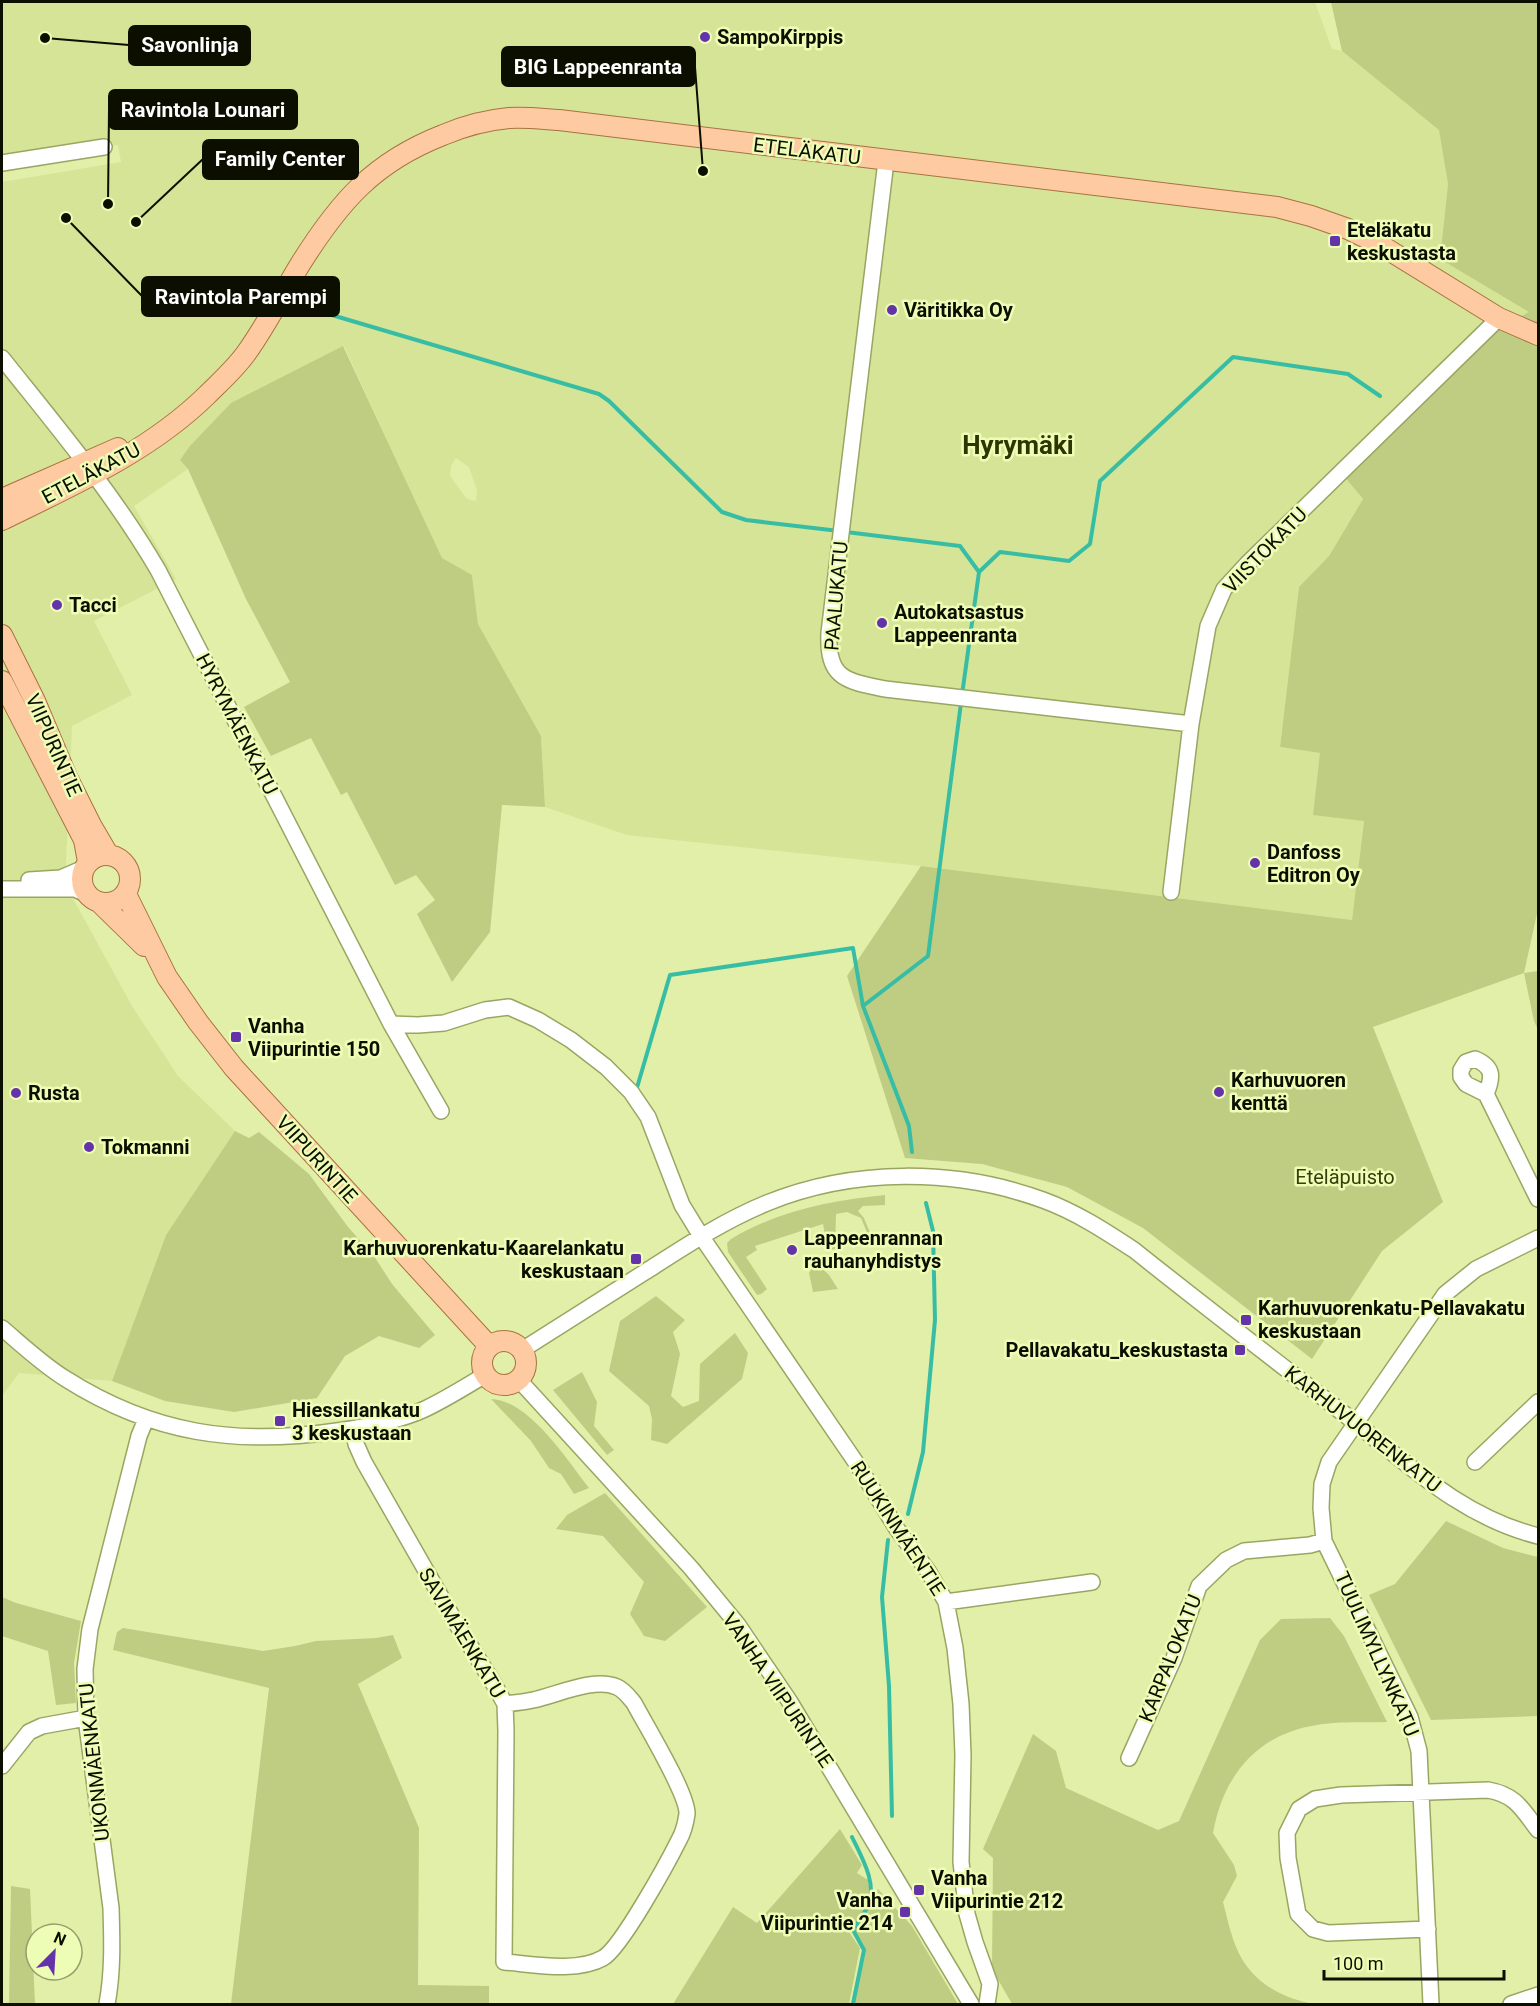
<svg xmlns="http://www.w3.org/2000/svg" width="1540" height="2006" viewBox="0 0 1540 2006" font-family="Roboto,sans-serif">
<rect width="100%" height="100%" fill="#e1efa9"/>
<path fill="#d5e497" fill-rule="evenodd" d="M 2,2 L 1315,2 L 1332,49 L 1342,51 L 1439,129 L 1448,184 L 1440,259 L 1530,312 L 1485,337 L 1345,476 L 1363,499 L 1329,556 L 1299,587 L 1280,747 L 1320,753 L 1364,820 L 1352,920 L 921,866 L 627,835 L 545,807 L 541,736 L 478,624 L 472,575 L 442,559 L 344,346 L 180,459 L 188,469 L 134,506 L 176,579 L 94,621 L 132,695 L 72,726 L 65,884 L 132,1006 L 178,1076 L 235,1131 L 166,1235 L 112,1381 L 19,1373 L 2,1396 L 2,182 L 121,162 L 118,145 L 2,163 ZM 456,458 L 469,467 L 477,490 L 476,501 L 467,499 L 450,476 L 451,466 Z"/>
<path fill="#bfcd83" d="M 1331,2 L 1538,2 L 1538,909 L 1524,973 L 1538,971 L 1538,1030 L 1534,1021 L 1524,973 L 1373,1027 L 1443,1202 L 1382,1251 L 1312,1359 L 1143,1228 L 1067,1187 L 982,1164 L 905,1158 L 847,976 L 921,866 L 1352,920 L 1364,821 L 1313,815 L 1320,753 L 1280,747 L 1299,587 L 1329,556 L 1363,499 L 1344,476 L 1485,337 L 1529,312 L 1440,259 L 1448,184 L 1439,130 L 1342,51 Z
M 343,346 L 442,558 L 472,575 L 478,624 L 541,736 L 545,807 L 502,805 L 490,932 L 452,982 L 417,914 L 435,900 L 416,875 L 395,885 L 347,792 L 341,795 L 311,738 L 271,756 L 244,707 L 290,682 L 246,599 L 188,469 L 180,460 L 190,446 L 231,403 Z
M 235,1131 L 249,1138 L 259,1132 L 309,1174 L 348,1227 L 374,1256 L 392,1284 L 435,1335 L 419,1348 L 379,1336 L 345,1356 L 317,1398 L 234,1412 L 165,1401 L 112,1381 L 166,1235 Z
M 885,1195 L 885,1205 L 863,1206 L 858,1211 L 864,1218 L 875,1245 L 873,1247 L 861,1218 L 847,1212 L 836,1214 L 835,1249 L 828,1250 L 823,1224 L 755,1246 L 757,1250 L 746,1257 L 767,1289 L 761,1294 L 757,1295 L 728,1252 L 727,1243 L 731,1239 C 777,1211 833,1200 885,1195 Z
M 821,1267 L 829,1275 L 838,1289 L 813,1292 L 809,1273 L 812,1268 Z
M 656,1296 L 685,1320 L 673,1332 L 680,1354 L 671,1396 L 683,1407 L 699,1401 L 700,1364 L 735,1333 L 748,1353 L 742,1379 L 667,1444 L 651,1440 L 652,1419 L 649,1406 L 609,1371 L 620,1321 Z
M 582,1372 L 597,1402 L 594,1426 L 614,1450 L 607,1455 L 553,1390 Z
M 491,1399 C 529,1400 567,1460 589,1488 L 574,1494 L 561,1474 L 549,1468 L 531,1441 Z
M 605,1493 L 707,1607 L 665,1641 L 644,1636 L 630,1614 L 644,1582 L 603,1536 L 556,1529 L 567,1515 Z
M 1446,1521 L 1503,1548 L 1538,1557 L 1538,1716 L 1431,1720 L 1369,1595 L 1395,1584 Z
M 2,1597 L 16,1603 L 81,1621 L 74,1663 L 76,1703 L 56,1705 L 48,1651 L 2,1636 Z
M 1330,1618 L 1344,1636 L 1387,1722 C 1364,1723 1339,1721 1317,1725 C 1257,1734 1223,1776 1213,1833 L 1234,1865 L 1237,1876 L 1223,1902 C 1228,1921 1232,1942 1242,1959 C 1257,1985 1287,2000 1315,2004 L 1012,2004 L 992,1969 L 993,1858 L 983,1849 L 1033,1734 L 1056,1751 L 1066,1788 L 1158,1830 L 1179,1821 L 1260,1640 L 1281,1619 Z
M 123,1628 L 263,1651 L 295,1646 L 316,1641 L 376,1638 L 393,1635 L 402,1658 L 358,1684 L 419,1828 L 418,1985 L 489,1986 L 489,2004 L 231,2004 L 269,1688 L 113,1650 L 117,1632 Z
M 840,1829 L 862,1865 L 857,1873 L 868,1880 L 871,1899 L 878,1889 L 912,1926 L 958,2004 L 851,2004 L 863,1950 L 853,1930 L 857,1923 L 849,1932 L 860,1948 L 849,2004 L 673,2004 L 733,1907 L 757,1923 Z
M 11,1886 L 30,1889 L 35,2004 L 9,2004 Z"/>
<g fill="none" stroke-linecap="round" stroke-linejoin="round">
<path stroke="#38bda5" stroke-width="4" d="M 325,313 L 599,394 L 609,401 L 722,512 L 746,520 L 839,531
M 846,532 L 960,546 L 979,572
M 962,695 L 979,572 L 1000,552 L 1069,561 L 1090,544 L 1100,481 L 1233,357 L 1348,374 L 1380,396
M 636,1091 L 670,975 L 853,948 L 863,1006
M 912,1152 L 909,1126 L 863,1006 L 928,956 L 961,703
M 908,1514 L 923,1452 L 935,1320 L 933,1231 L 926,1203
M 888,1540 L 882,1597 L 889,1686 L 892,1816
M 852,1837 C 861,1856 878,1884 868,1906 C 864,1914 858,1922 853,1930 L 864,1950 L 853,2004"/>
<defs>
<path id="minor" d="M 886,161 L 829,633 C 827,679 846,681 885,689 L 1191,724
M 2,163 L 104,147
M 2,358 C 57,427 113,493 158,570 L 391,1024 L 441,1111
M 29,880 L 61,878 L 84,868
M 2,889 L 75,889 L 86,894
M 1171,892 L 1191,724 L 1208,626 L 1224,589 L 1247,564 L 1499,318
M 391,1024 L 418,1025 L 444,1023 L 485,1010 L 509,1007 L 538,1020 L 571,1040 L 606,1067 L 631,1092 L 648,1117 L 682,1205 L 701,1236 L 859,1467 L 897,1529 L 928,1571 L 946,1602 L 955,1648 L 961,1704 L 963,1755 L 961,1862 L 967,1914 L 975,1942 L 990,1984 L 987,2004
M 1486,1094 C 1493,1077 1494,1067 1475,1059 L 1466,1062 L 1461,1070 L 1461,1077 L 1466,1084 L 1486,1094 L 1538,1199
M 2,1328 C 22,1345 43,1365 66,1379 C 153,1434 236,1446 337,1431 C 366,1427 399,1421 425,1409 C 446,1399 465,1387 485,1375
M 522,1350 C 563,1324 604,1298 645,1272 C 684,1247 723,1221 767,1203 C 853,1168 955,1168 1043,1200 C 1076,1212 1105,1231 1134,1250 C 1203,1305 1273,1359 1343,1413 C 1406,1462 1459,1516 1538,1536
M 519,1380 L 691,1568 L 738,1625 L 790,1702 L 971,2004
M 353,1429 L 356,1444 L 364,1462 L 453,1618 L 495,1686 L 505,1704 L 506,1731 L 504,1962 C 532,1964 577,1973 603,1958 C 621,1948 668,1862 679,1840 C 683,1833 686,1821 687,1814 C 688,1794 645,1724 634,1703 C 629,1697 624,1690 617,1687 C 594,1677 557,1695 533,1700 C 524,1702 514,1703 505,1704
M 1475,1462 L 1538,1402
M 946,1602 L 1092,1582
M 1129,1758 L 1174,1658 L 1199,1586 L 1226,1560 L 1244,1551 L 1310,1545 L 1324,1541
M 2,1766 L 29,1732 L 42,1726 L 86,1718
M 1428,1929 L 1328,1933 L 1313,1929 L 1298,1914 L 1288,1858 L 1287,1833 L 1299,1809 L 1315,1799 L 1341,1795 L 1488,1790 C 1516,1795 1522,1809 1538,1830
M 107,2004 C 113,1972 112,1940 111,1908 L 86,1718 L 85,1669 L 90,1629 L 139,1436 L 146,1419
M 1431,2004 L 1419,1751 L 1410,1717 L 1324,1541 L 1321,1508 L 1322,1484 L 1329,1462 L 1445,1294 L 1476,1269 L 1538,1238
M 1511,2004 L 1538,1995"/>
<path id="major" d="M 2,499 L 118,448
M 2,520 C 73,485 149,452 207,395 C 220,382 236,368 247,352 C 267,324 283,292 301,263 C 340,201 374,162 443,135 C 464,126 487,120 509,118 C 526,117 543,119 559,120 L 1277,207 L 1311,216 L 1348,229 L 1379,244 L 1499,318 L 1538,335
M 2,635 L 35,701 L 67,777 L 91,825 L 108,854
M 2,681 L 84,840 L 88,862
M82 879a24 24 0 1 1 48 0a24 24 0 1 1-48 0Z
M 126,894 L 167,977 L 198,1022 L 234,1068 L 489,1346
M 99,902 L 144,946
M482 1363a22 22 0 1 1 44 0a22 22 0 1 1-44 0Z"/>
</defs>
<use href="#minor" stroke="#99a662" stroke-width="18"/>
<use href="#major" stroke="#a97240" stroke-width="22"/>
<use href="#minor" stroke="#fff" stroke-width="15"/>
<use href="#major" stroke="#fecaa1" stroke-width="20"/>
</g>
<g fill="#6433aa" stroke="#eefdb6" stroke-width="2">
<circle cx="705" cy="37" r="6"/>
<rect x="1329" y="235" width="12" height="12" rx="3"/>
<circle cx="892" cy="310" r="6"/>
<circle cx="57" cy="605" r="6"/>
<circle cx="882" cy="623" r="6"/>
<circle cx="1255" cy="863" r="6"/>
<rect x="230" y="1031" width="12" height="12" rx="3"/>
<circle cx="1219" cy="1092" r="6"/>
<circle cx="16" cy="1093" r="6"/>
<circle cx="89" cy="1147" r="6"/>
<circle cx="792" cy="1250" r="6"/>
<rect x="630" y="1253" width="12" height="12" rx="3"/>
<rect x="1240" y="1314" width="12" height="12" rx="3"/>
<rect x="1234" y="1344" width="12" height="12" rx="3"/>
<rect x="274" y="1415" width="12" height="12" rx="3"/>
<rect x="913" y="1884" width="12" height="12" rx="3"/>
<rect x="899" y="1906" width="12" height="12" rx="3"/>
</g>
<g text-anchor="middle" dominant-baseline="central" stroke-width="5" stroke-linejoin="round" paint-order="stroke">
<g font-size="20" font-weight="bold" fill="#0c0f00" stroke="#eefdb6" text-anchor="start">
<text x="717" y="37">SampoKirppis</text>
<text x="1347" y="230">Eteläkatu<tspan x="1347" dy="23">keskustasta</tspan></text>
<text x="904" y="310">Väritikka Oy</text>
<text x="69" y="605">Tacci</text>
<text x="894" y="612">Autokatsastus<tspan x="894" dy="23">Lappeenranta</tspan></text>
<text x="1267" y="852">Danfoss<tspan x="1267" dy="23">Editron Oy</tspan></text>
<text x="248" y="1026">Vanha<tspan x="248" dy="23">Viipurintie 150</tspan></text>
<text x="1231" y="1080">Karhuvuoren<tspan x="1231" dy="23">kenttä</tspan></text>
<text x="28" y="1093">Rusta</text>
<text x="101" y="1147">Tokmanni</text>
<text x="804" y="1238">Lappeenrannan<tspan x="804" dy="23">rauhanyhdistys</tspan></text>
<text x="624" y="1248" text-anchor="end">Karhuvuorenkatu-Kaarelankatu<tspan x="624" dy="23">keskustaan</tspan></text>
<text x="1258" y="1308">Karhuvuorenkatu-Pellavakatu<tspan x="1258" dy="23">keskustaan</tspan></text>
<text x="1228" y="1350" text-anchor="end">Pellavakatu_keskustasta</text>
<text x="292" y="1410">Hiessillankatu<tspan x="292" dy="23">3 keskustaan</tspan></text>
<text x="931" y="1878">Vanha<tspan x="931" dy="23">Viipurintie 212</tspan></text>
<text x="893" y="1900" text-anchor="end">Vanha<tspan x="893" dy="23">Viipurintie 214</tspan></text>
</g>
<g font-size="20" fill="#0c0f00" stroke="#eefdb6">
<text transform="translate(807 151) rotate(7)">ETELÄKATU</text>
<text transform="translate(91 473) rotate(-28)">ETELÄKATU</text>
<text transform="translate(1265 550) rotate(-46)">VIISTOKATU</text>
<text transform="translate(836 596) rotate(-85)">PAALUKATU</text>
<text transform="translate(237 724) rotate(63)">HYRYMÄENKATU</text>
<text transform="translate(54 745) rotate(66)">VIIPURINTIE</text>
<text transform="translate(317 1159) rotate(48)">VIIPURINTIE</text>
<text transform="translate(1363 1429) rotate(38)">KARHUVUORENKATU</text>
<text transform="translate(898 1528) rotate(57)">RUUKINMÄENTIE</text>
<text transform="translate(462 1633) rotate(59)">SAVIMÄENKATU</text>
<text transform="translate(1377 1654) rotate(66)">TUULIMYLLYNKATU</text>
<text transform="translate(1170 1658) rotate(-68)">KARPALOKATU</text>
<text transform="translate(778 1690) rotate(56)">VANHA VIIPURINTIE</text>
<text transform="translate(94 1762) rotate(-96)">UKONMÄENKATU</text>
</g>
<g font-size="20" fill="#363e0b" stroke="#eefdb6">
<text x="1345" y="1177">Eteläpuisto</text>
</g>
<g font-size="26" font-weight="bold" fill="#2e3500" stroke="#eefdb6">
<text x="1018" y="445">Hyrymäki</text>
</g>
</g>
<path fill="none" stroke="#0c0f00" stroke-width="2" d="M45 38L129 45M703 171L695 67M108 204L109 109M136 222L203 159M66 218L142 296"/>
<g fill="#0c0f00" stroke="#eefdb6" stroke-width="2">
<circle cx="45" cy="38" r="6"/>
<circle cx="703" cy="171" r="6"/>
<circle cx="108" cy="204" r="6"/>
<circle cx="136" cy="222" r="6"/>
<circle cx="66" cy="218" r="6"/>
</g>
<g fill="#0c0f00" stroke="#0c0f00" stroke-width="2">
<rect x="129" y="26" width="121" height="39" rx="6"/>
<rect x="502" y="47" width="193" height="39" rx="6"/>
<rect x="109" y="90" width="188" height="39" rx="6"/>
<rect x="203" y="140" width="155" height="39" rx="6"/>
<rect x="142" y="277" width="197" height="39" rx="6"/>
</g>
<g font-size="21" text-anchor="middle" font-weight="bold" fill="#fff">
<text x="190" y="52">Savonlinja</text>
<text x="598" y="74">BIG Lappeenranta</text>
<text x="203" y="117">Ravintola Lounari</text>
<text x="280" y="166">Family Center</text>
<text x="241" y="304">Ravintola Parempi</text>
</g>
<rect width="1540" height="2006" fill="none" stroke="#0c0f00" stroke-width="6"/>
<g transform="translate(54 1952) rotate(24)"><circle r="28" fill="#eefdb6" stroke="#949e6d" stroke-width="1.5"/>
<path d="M0-4.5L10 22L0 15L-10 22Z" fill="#6433aa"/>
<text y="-9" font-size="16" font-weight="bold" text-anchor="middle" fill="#0c0f00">N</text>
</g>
<path d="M1324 1970v9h180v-9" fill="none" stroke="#0c0f00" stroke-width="3"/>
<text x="1333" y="1970" font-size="18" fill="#0c0f00" stroke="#eefdb6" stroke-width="4.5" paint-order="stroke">100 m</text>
</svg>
